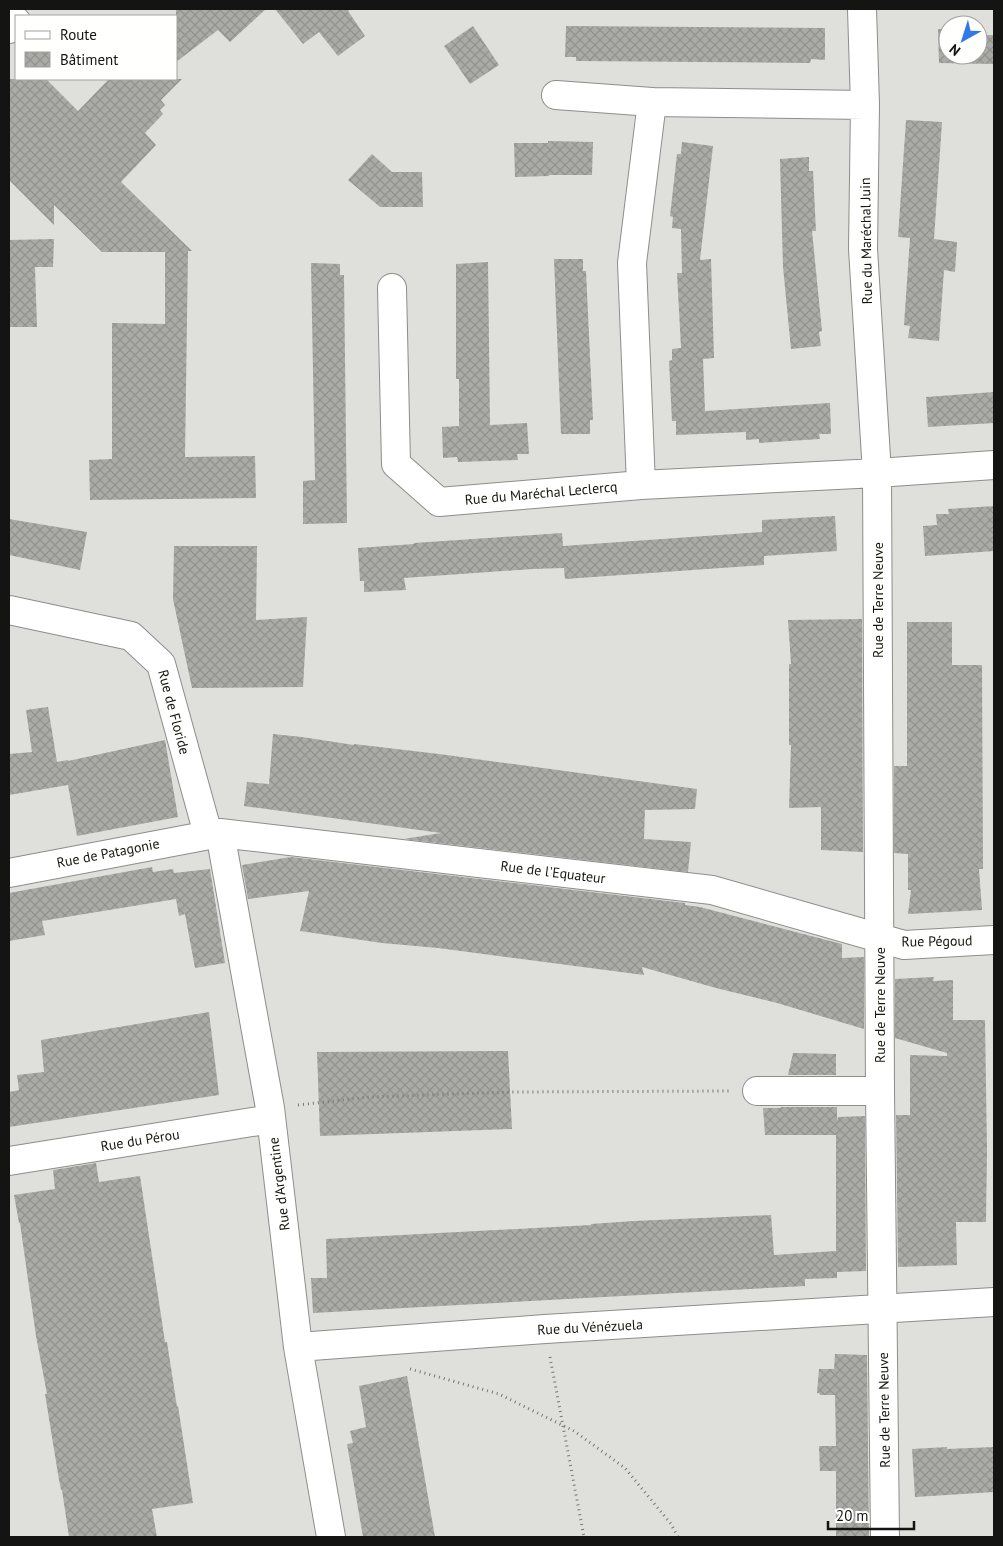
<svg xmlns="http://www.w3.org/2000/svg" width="1003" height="1546" viewBox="0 0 1003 1546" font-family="'PT Sans',sans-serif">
<defs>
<pattern id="building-cross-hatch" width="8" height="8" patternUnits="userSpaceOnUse" patternTransform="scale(1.25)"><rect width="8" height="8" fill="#aaaaa6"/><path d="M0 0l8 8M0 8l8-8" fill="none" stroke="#91918e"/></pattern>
</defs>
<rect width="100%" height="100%" fill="#dfdfdb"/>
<path fill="url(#building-cross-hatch)" d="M 176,9 L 266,9 L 230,42 L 218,30 L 176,62 Z
M 275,9 L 351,9 L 348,11 L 365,36 L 338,56 L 319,32 L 303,44 Z
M 473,26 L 499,65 L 470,84 L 444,46 Z
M 566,26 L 825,28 L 825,60 L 811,59 L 810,63 L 576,61 L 576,57 L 565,57 Z
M 938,29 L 948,30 L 948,55 L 978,55 L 978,30 L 981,30 L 982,35 L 994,35 L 994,64 L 939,63 Z
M 9,79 L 46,79 L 78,111 L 109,79 L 182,79 L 161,100 L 165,105 L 160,110 L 163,114 L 145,133 L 156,145 L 121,182 L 192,251 L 188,251 L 185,457 L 255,456 L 256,498 L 90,500 L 89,460 L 112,459 L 112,323 L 165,324 L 165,252 L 102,252 L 54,205 L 54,225 L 9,180 Z
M 906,120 L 942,122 L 934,239 L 957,242 L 955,272 L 944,270 L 939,341 L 908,338 L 910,326 L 904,325 L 910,238 L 898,237 Z
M 548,141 L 593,142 L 592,175 L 549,175 L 549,176 L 515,177 L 514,143 L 548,143 Z
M 682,142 L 713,146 L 700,260 L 711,259 L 714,358 L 703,359 L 705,411 L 830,403 L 831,434 L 819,434 L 820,439 L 759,443 L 759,439 L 746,440 L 746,432 L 676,435 L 676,421 L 672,421 L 669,361 L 672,360 L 672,349 L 681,348 L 677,273 L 682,273 L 681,229 L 672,228 L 673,217 L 670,216 L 677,154 L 681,154 Z
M 372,154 L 392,172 L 422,172 L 423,207 L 380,207 L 348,180 Z
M 809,157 L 809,171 L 813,171 L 816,231 L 812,231 L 822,331 L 819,332 L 821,346 L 791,349 L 783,267 L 780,159 Z
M 54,239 L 53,267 L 35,267 L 37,327 L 9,327 L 9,240 Z
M 554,259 L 583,259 L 583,271 L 586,271 L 593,420 L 590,420 L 590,434 L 561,434 Z
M 488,262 L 490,425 L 527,423 L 529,454 L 517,454 L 518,460 L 458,462 L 457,457 L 443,458 L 442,427 L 459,426 L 459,379 L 456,379 L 456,264 Z
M 311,263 L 340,264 L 340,275 L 344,275 L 347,523 L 303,524 L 303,481 L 315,480 Z
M 994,392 L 994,423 L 928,427 L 926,397 Z
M 994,506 L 994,551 L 925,556 L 923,526 L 937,525 L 936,514 L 949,514 L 948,509 Z
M 835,516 L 837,551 L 764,556 L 764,565 L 565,579 L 564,568 L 533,569 L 404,578 L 406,590 L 364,592 L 364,581 L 360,581 L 358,548 L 414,544 L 414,543 L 562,533 L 563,546 L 648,540 L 762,532 L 762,520 Z
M 9,519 L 87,532 L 80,570 L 9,555 Z
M 174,546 L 257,546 L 256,620 L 307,617 L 303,687 L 192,688 L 173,599 Z
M 862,619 L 863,852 L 821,850 L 821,807 L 789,808 L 791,745 L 789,745 L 789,664 L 791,664 L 788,620 Z
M 907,622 L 952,622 L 952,665 L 982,665 L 983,869 L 979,869 L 982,910 L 908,914 L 911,890 L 908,890 L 908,854 L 894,853 L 894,766 L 907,766 Z
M 48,707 L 57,762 L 68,760 L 68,761 L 165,740 L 178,817 L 77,836 L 68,785 L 9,795 L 9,754 L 32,752 L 26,710 Z
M 273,734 L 302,737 L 354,745 L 354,744 L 439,754 L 697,789 L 695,809 L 645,810 L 644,839 L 691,842 L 688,872 L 404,839 L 441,833 L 244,806 L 247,782 L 269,784 Z
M 291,857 L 685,903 L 685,905 L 700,907 L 842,944 L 842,958 L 864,957 L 864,1029 L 777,1003 L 716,988 L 642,967 L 644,975 L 438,948 L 382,943 L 300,931 L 309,891 L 248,899 L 242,865 Z
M 152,867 L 153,872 L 173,869 L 174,873 L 210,869 L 225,963 L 195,968 L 185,914 L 179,916 L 176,899 L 42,921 L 45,935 L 9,941 L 9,893 Z
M 934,977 L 933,981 L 953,980 L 953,1020 L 985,1020 L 987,1151 L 986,1222 L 956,1222 L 957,1265 L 898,1267 L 896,1115 L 910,1115 L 910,1055 L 947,1056 L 947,1053 L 895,1038 L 895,979 Z
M 209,1012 L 219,1095 L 9,1127 L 9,1092 L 19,1090 L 17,1075 L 44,1072 L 41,1040 Z
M 508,1051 L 512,1129 L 320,1136 L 317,1052 Z
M 793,1053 L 836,1054 L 836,1075 L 788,1075 Z
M 781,1107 L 837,1107 L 837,1121 L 838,1117 L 865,1116 L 866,1271 L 837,1272 L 837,1278 L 805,1279 L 805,1286 L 313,1313 L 311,1278 L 327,1278 L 326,1239 L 591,1225 L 591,1224 L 634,1221 L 771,1215 L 774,1255 L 836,1251 L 836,1135 L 765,1135 L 763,1108 L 780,1108 Z
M 96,1163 L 99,1182 L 140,1176 L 165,1342 L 167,1342 L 177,1407 L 178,1406 L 193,1503 L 152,1509 L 157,1537 L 69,1537 L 62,1490 L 61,1490 L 58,1474 L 45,1394 L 47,1394 L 36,1336 L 20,1223 L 19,1223 L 14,1195 L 55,1189 L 53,1170 Z
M 835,1354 L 867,1355 L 869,1537 L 836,1537 L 836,1471 L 820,1471 L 819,1446 L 836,1446 L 835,1395 L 820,1395 L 819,1393 L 817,1393 L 819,1369 L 834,1369 Z
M 407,1376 L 435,1537 L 363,1537 L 347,1444 L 353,1443 L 350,1431 L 366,1427 L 359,1386 Z
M 947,1447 L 947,1449 L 994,1447 L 994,1492 L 915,1497 L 912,1449 Z"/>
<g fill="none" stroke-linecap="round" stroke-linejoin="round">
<defs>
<path id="minor" d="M 862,9 L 865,105 L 863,249 L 877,473 L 880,1091 L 885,1537
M 9,29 L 16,21
M 556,95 L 652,102 L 865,105
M 392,288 L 396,464 L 439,502 L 641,485 L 877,473 L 994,465
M 641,485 L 632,263 L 652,102
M 9,610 L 131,636 L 161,664 L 208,834
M 220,833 L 270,1108 L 298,1347 L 331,1537
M 9,873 L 220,833 L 712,890 L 904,945 L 994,940
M 757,1091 L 880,1091
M 9,1161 L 271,1119
M 298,1347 L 545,1329 L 994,1302"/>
</defs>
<use href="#minor" stroke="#8d8d8a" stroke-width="30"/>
<path stroke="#777774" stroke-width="3" stroke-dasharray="1 4" stroke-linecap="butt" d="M 298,1105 L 369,1097 L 514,1092 L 729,1091
M 550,1357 L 584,1537
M 410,1369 L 499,1394 L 574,1431 L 625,1468 L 671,1524 L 678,1537"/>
<use href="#minor" stroke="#fff" stroke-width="28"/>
</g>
<g text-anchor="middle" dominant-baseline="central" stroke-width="4.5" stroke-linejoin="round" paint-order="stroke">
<g font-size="14" fill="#141413" stroke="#fffffe">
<text transform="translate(866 241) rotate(-91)">Rue du Maréchal Juin</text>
<text transform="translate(541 493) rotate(-5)">Rue du Maréchal Leclercq</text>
<text transform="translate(878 600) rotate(-90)">Rue de Terre Neuve</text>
<text transform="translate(174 712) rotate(75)">Rue de Floride</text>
<text transform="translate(108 853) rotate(-11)">Rue de Patagonie</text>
<text transform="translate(553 872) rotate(7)">Rue de l'Equateur</text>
<text transform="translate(937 941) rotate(-1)">Rue Pégoud</text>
<text transform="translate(880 1005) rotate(-90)">Rue de Terre Neuve</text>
<text transform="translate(140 1140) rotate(-9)">Rue du Pérou</text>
<text transform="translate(279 1184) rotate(-97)">Rue d'Argentine</text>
<text transform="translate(590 1327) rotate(-3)">Rue du Vénézuela</text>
<text transform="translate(884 1410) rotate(-91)">Rue de Terre Neuve</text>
</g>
</g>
<rect width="1003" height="1546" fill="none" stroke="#141413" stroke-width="20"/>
<rect x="15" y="15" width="162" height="65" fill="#fffffe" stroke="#a1a1a0"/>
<rect x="25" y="31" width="25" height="8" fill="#ffffff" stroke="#a1a1a0"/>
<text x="60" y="40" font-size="15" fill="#141413">Route</text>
<rect x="25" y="52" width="25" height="15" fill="url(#building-cross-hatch)" stroke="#a1a1a0"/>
<text x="60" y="65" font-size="15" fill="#141413">Bâtiment</text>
<g transform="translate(963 40) rotate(219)"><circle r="24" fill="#fffffe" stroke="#a1a1a0"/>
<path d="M0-4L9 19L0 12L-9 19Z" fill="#3478e5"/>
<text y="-8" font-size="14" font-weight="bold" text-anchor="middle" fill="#141413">N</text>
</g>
<path d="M828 1521v8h86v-8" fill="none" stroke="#141413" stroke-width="2.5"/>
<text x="836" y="1521" font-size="15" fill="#141413" stroke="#fffffe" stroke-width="4" paint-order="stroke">20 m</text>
</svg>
